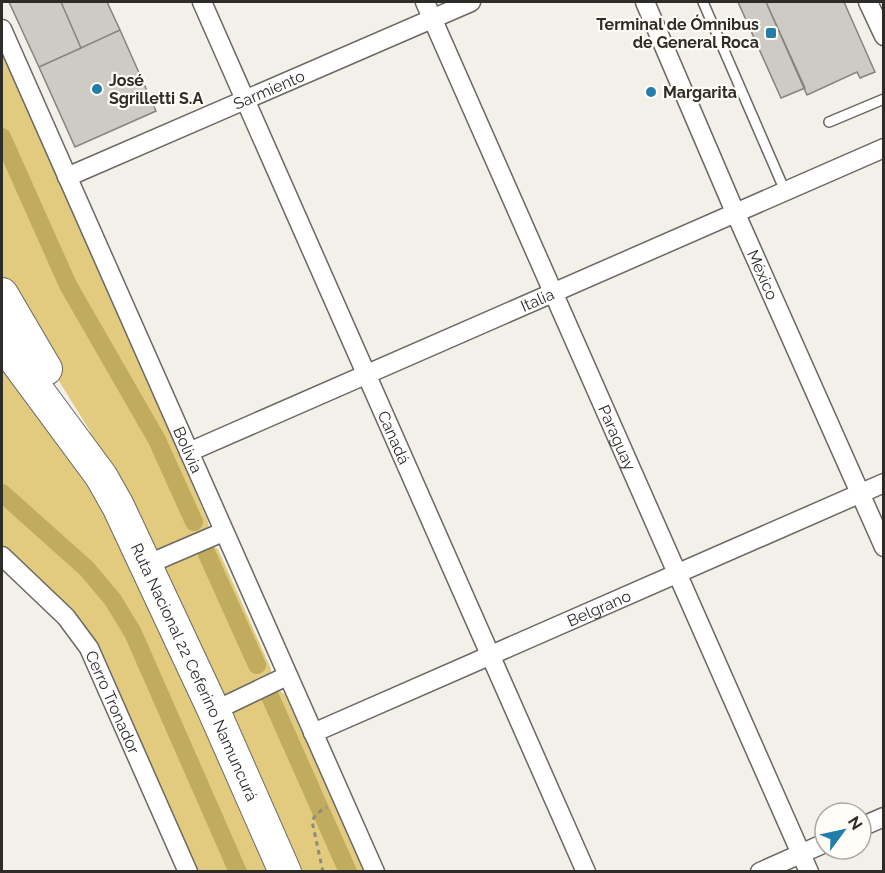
<svg xmlns="http://www.w3.org/2000/svg" width="885" height="873" viewBox="0 0 885 873" font-family="Raleway,sans-serif">
<rect width="100%" height="100%" fill="#f2f0e8"/>
<path fill="#e2cb7e" d="M 2,43 L 208,522 L 209,529 L 155,555 L 97,458 L 90,431 L 13,307 L 2,283 Z
M 2,354 L 109,508 L 274,871 L 194,871 L 100,658 L 50,593 L 2,547 Z
M 211,545 L 218,549 L 271,669 L 271,674 L 223,697 L 162,566 Z
M 278,689 L 285,695 L 364,871 L 295,871 L 231,712 Z"/>
<g fill="none" stroke-linecap="round" stroke-linejoin="round">
<path stroke="#c1ab5d" stroke-width="18" d="M 2,137 L 68,285 L 157,440 L 194,522
M 2,493 L 87,569 L 113,600 L 133,633 L 238,872
M 207,554 L 257,665
M 269,694 L 348,872"/>
</g>
<path fill="#cdcbc4" stroke="#86847d" stroke-width="1.5" d="M 9,2 L 61,2 L 81,48 L 39,67 Z
M 61,2 L 107,2 L 120,30 L 81,48 Z
M 738,2 L 766,2 L 805,88 L 781,98 Z
M 766,2 L 844,2 L 875,72 L 860,78 L 857,72 L 807,95 Z
M 120,30 L 156,111 L 75,147 L 39,67 Z"/>
<g fill="none" stroke-linecap="round" stroke-linejoin="round">
<defs>
<path id="lane" d="M 703,2 L 785,191
M 829,122 L 884,99"/>
<g id="street">
<path id="s1" d="M 202,2 L 586,872"/>
<path id="s2" d="M 425,2 L 809,872"/>
<path id="s3" d="M 645,2 L 735,212 L 884,547"/>
<path d="M 868,2 L 884,36"/>
<path id="s4" d="M 2,29 L 375,872"/>
<path id="s5" d="M 67,177 L 471,2"/>
<path id="s6" d="M 189,452 L 884,148"/>
<path id="s7" d="M 2,556 L 66,617 L 89,648 L 188,872"/>
<path d="M 146,565 L 223,532"/>
<path d="M 214,711 L 287,676"/>
<path id="s8" d="M 313,733 L 884,483"/>
<path d="M 861,827 L 884,817"/>
<path d="M 760,872 L 825,843"/>
</g>
<g id="highway">
<path d="M 2,294 L 46,369"/>
<path id="s9" d="M 2,342 L 101,476 L 118,506 L 214,711 L 285,872"/>
</g>
</defs>
<use href="#lane" stroke="#6a6862" stroke-width="12"/>
<use href="#street" stroke="#6a6862" stroke-width="21"/>
<use href="#highway" stroke="#6a6862" stroke-width="34"/>
<path stroke="#8b8a84" stroke-width="3" stroke-dasharray="4.5 4.5" stroke-linecap="butt" d="M 323,872 L 312,821 L 316,814 L 327,807"/>
<use href="#lane" stroke="#fff" stroke-width="9"/>
<use href="#street" stroke="#fff" stroke-width="18"/>
<use href="#highway" stroke="#fff" stroke-width="32"/>
</g>
<g fill="#227dab" stroke="#fffdf6" stroke-width="2">
<rect x="765" y="27" width="12" height="12" rx="3"/>
<circle cx="97" cy="89" r="6"/>
<circle cx="651" cy="92" r="6"/>
</g>
<g text-anchor="middle" dominant-baseline="central" stroke-width="4.5" stroke-linejoin="round" paint-order="stroke">
<g font-size="16" font-weight="bold" fill="#2d2c29" stroke="#fffdf6" text-anchor="start">
<text x="759" y="24" text-anchor="end">Terminal de Ómnibus<tspan x="759" dy="18">de General Roca</tspan></text>
<text x="109" y="80">José<tspan x="109" dy="18">Sgrilletti S.A</tspan></text>
<text x="663" y="92">Margarita</text>
</g>
<g font-size="16" fill="#2d2c29" stroke="#fffdf6">
<text stroke="none"><textPath href="#s5" startOffset="220">Sarmiento</textPath></text>
<text stroke="none"><textPath href="#s3" startOffset="297">México</textPath></text>
<text stroke="none"><textPath href="#s6" startOffset="380">Italia</textPath></text>
<text stroke="none"><textPath href="#s1" startOffset="476">Canadá</textPath></text>
<text stroke="none"><textPath href="#s2" startOffset="476">Paraguay</textPath></text>
<text stroke="none"><textPath href="#s4" startOffset="460">Bolivia</textPath></text>
<text stroke="none"><textPath href="#s8" startOffset="312">Belgrano</textPath></text>
<text stroke="none"><textPath href="#s9" startOffset="384">Ruta Nacional 22 Ceferino Namuncurá</textPath></text>
<text stroke="none"><textPath href="#s7" startOffset="186">Cerro Tronador</textPath></text>
</g>
</g>
<rect width="885" height="873" fill="none" stroke="#2d2c29" stroke-width="6"/>
<g transform="translate(843 831) rotate(57)"><circle r="28" fill="#fffdf6" stroke="#aba9a4" stroke-width="1.5"/>
<path d="M0-4.5L10 22L0 15L-10 22Z" fill="#227dab"/>
<text y="-9" font-size="16" font-weight="bold" text-anchor="middle" fill="#2d2c29">N</text>
</g>
</svg>
